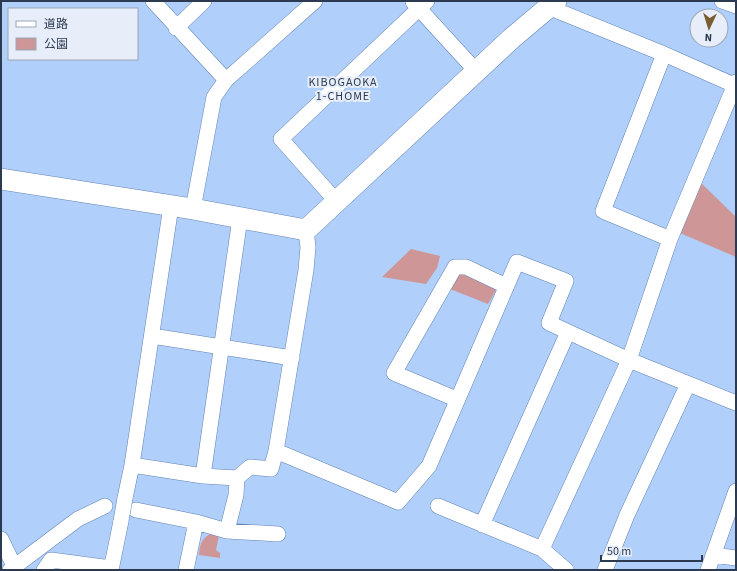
<svg xmlns="http://www.w3.org/2000/svg" width="737" height="571" viewBox="0 0 737 571" font-family="'Source Sans 3','Noto Sans JP',sans-serif">
<rect width="100%" height="100%" fill="#b1cffb"/>
<path fill="#ce9697" d="M 699,181 L 736,217 L 736,257 L 680,233 Z
M 411,249 L 440,256 L 437,268 L 426,284 L 382,277 Z
M 461,272 L 494,284 L 496,290 L 488,304 L 450,289 Z
M 220,531 L 216,550 L 220,553 L 220,558 L 199,555 C 200,540 205,534 220,531 Z"/>
<g fill="none" stroke-linecap="round" stroke-linejoin="round">
<defs>
<path id="street" d="M 153,1 L 226,80
M 722,1 L 736,6
M 413,2 L 477,72
M 548,7 L 664,54 L 734,85
M 176,28 L 204,1
M 664,54 L 603,211 L 670,239
M 337,202 L 281,139 L 427,1
M 193,209 L 214,97 L 226,80 L 315,1
M 152,336 L 292,358
M 456,399 L 394,373 L 455,267 L 466,267 L 506,286
M 276,451 L 398,502 L 429,466 L 517,262 L 566,281 L 549,323 L 629,360 L 736,403
M 132,465 L 203,476 L 237,478 L 250,467 L 271,469 L 276,451 L 306,270 L 308,247 L 306,230
M 203,476 L 240,218
M 125,498 L 132,465 L 171,206
M 438,506 L 542,549 L 566,570
M 136,510 L 196,522 L 227,531 L 278,534
M 482,525 L 568,332
M 227,531 L 236,495 L 237,478
M 1,539 L 14,566
M 542,549 L 629,360 L 670,239 L 736,82
M 713,555 L 736,558
M 10,570 L 78,519 L 105,506
M 44,570 L 51,560 L 111,568
M 111,570 L 121,521
M 186,570 L 196,522
M 605,570 L 627,515 L 688,384
M 708,570 L 736,491"/>
<path id="secondary" d="M 1,179 L 193,209 L 306,230 L 512,38 L 556,1"/>
</defs>
<use href="#street" stroke="#6184b6" stroke-width="16"/>
<use href="#secondary" stroke="#6184b6" stroke-width="22"/>
<use href="#street" stroke="#fff" stroke-width="15"/>
<use href="#secondary" stroke="#fff" stroke-width="21"/>
<defs>
<path id="street-bridge" d="M 121,521 L 125,498"/>
</defs>
<use href="#street-bridge" stroke="#6184b6" stroke-width="16" stroke-linecap="butt"/>
<use href="#street-bridge" stroke="#fff" stroke-width="15"/>
</g>
<g text-anchor="middle" dominant-baseline="central" stroke-width="4" stroke-linejoin="round" paint-order="stroke">
<g font-size="12" letter-spacing="1" fill="#2b3a50" stroke="#e7eefa">
<text x="343" y="82">KIBOGAOKA<tspan x="343" dy="14">1-CHOME</tspan></text>
</g>
</g>
<rect width="737" height="571" fill="none" stroke="#2b3a50" stroke-width="4"/>
<rect x="8" y="8" width="130" height="52" fill="#e7eefa" stroke="#9ca6b6"/>
<rect x="16" y="21" width="20" height="6" fill="#ffffff" stroke="#9ca6b6"/>
<text x="44" y="28" font-size="12" fill="#2b3a50">道路</text>
<rect x="16" y="38" width="20" height="12" fill="#ce9697" stroke="#9ca6b6"/>
<text x="44" y="48" font-size="12" fill="#2b3a50">公園</text>
<g transform="translate(709 28) rotate(184)"><circle r="19" fill="#e7eefa" stroke="#9ca6b6"/>
<path d="M0-3L7 15L0 10L-7 15Z" fill="#7a5d30"/>
<text y="-6" font-size="11" font-weight="bold" text-anchor="middle" fill="#2b3a50">N</text>
</g>
<path d="M601 555v6h101v-6" fill="none" stroke="#2b3a50" stroke-width="2"/>
<text x="607" y="555" font-size="12" fill="#2b3a50" stroke="#e7eefa" stroke-width="3" paint-order="stroke">50 m</text>
</svg>
